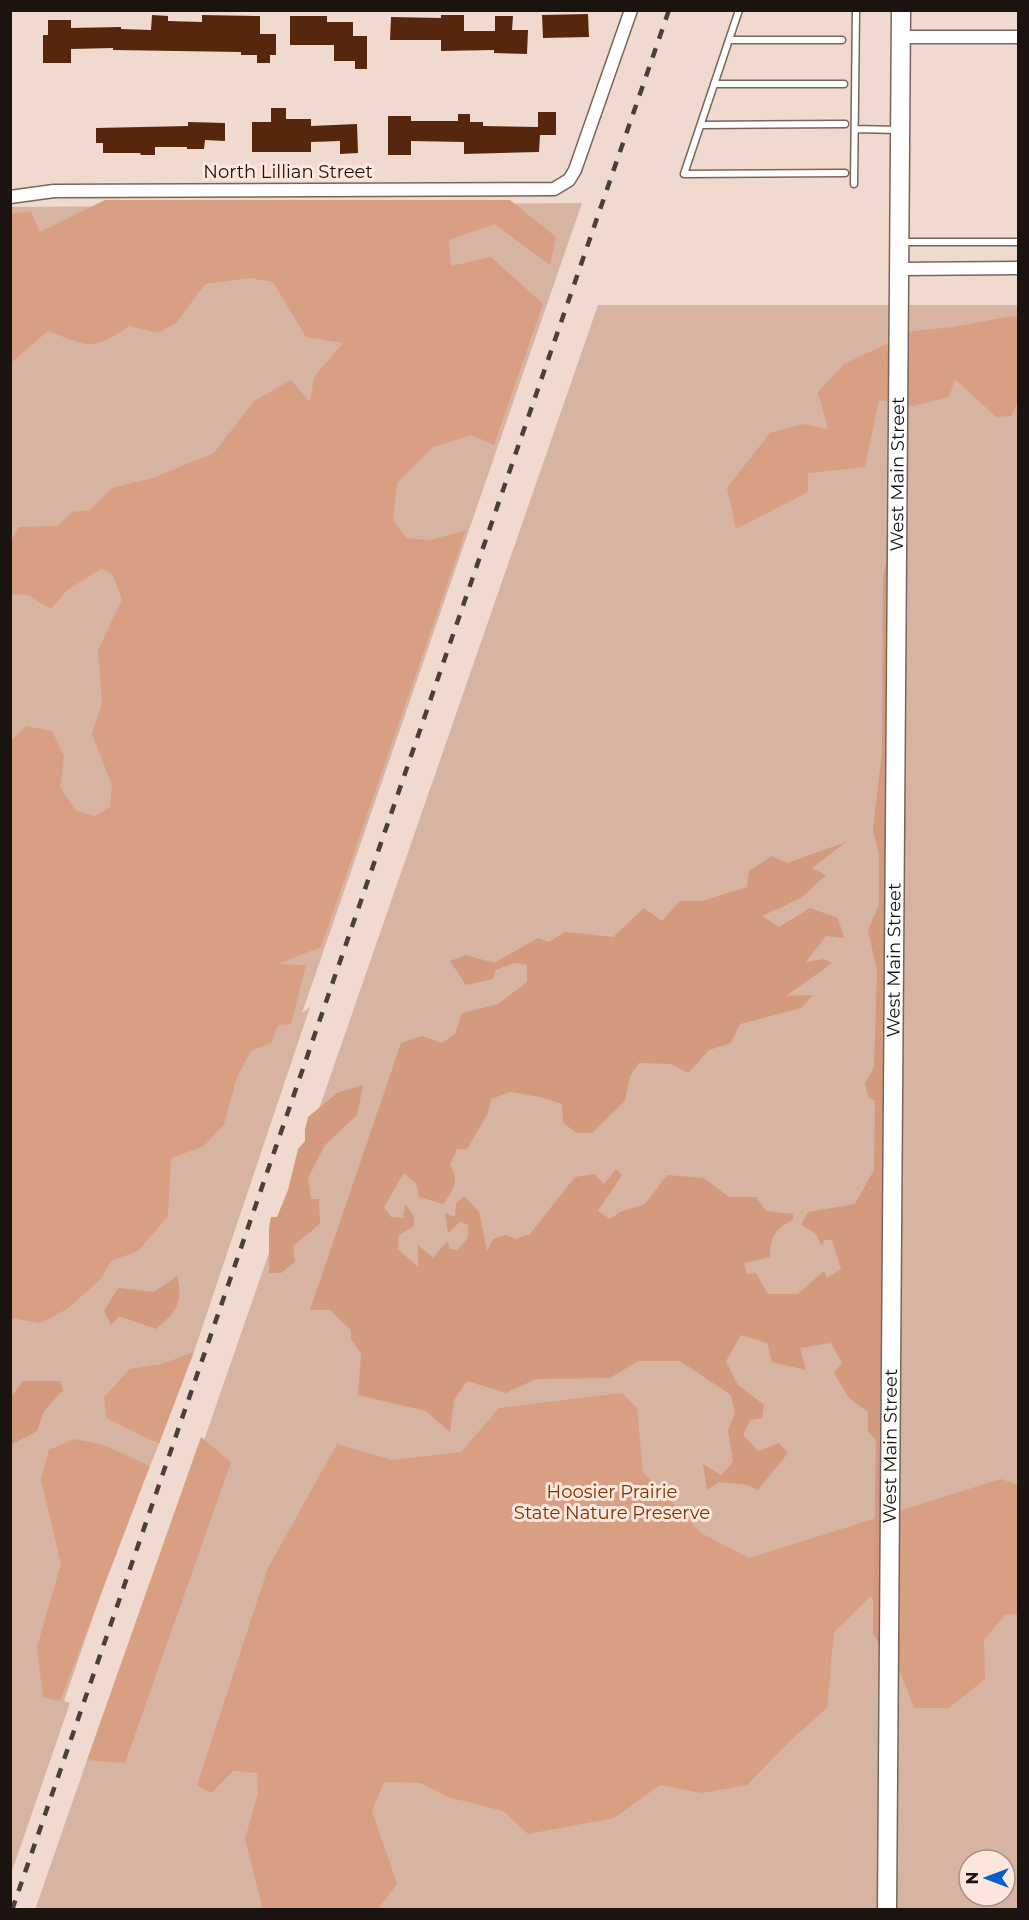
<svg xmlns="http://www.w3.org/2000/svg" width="1029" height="1920" viewBox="0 0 1029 1920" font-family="Montserrat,sans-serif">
<rect width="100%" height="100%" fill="#f0dacf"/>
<path fill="#d7b3a1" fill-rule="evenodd" d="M 582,203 L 302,1013 L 310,1007 L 194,1352 L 183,1357 L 154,1442 L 159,1444 L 150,1466 L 146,1464 L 64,1701 L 70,1703 L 11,1874 L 11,207 Z
M 598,305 L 1018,305 L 1018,1909 L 35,1910 L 87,1760 L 93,1760 ZM 969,1860 L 1005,1860 L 1005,1896 L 969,1896 Z"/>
<path fill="#d89f83" d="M 105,200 L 510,200 L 556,237 L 550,265 L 494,224 L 449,240 L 451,266 L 491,257 L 543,304 L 494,445 L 472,435 L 433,447 L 397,483 L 393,519 L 406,538 L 431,540 L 466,530 L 321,947 L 278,964 L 306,965 L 291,1024 L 278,1025 L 271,1043 L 251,1051 L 237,1077 L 224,1124 L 204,1146 L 171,1158 L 168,1216 L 138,1251 L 111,1261 L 101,1279 L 67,1309 L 40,1323 L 11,1318 L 11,741 L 26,726 L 52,731 L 64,756 L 60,787 L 76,811 L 95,816 L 110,807 L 112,785 L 92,734 L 102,703 L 98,650 L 122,600 L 113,575 L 101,569 L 67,590 L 51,609 L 28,595 L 11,594 L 11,541 L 19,527 L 58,526 L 72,512 L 90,510 L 112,488 L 153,478 L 214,453 L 254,401 L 291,380 L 310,402 L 314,377 L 343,343 L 306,337 L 273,282 L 250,278 L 205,284 L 177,322 L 158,333 L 129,326 C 93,352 88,346 48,331 L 11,363 L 11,213 L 31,212 L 40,232 Z
M 1013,316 L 1018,318 L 1018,401 L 1011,416 L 996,417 L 955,379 L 949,397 L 913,406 L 879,400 L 865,467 L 808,473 L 808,492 L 736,529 L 727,488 L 770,433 L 803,424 L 828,429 L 818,392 L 844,364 L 914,331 L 953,327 Z
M 194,1352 L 159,1444 L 106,1418 L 104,1397 L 130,1369 L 162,1364 Z
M 622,1393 L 637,1408 L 643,1472 L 701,1533 L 749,1558 L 1001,1479 L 1018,1485 L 1018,1614 L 1005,1615 L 984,1640 L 985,1679 L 949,1708 L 914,1708 L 871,1596 L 834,1632 L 827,1708 L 793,1738 L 747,1785 L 702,1793 L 660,1785 L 614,1818 L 528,1834 L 503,1811 L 448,1797 L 420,1783 L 384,1782 L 372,1811 L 397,1884 L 378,1909 L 263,1910 L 245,1839 L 258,1793 L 257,1773 L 233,1771 L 211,1793 L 197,1785 L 268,1568 L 337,1444 L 392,1460 L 461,1452 L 499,1408 Z
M 201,1437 L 231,1462 L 125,1763 L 87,1760 Z
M 74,1439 L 103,1445 L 150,1466 L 60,1701 L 43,1697 L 37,1647 L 61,1564 L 41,1480 L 49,1450 Z"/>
<path fill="#d39a7e" d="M 888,556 L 879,1643 L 873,1634 L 876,1440 L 868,1431 L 868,1412 L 849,1398 L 834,1373 L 842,1363 L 831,1343 L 800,1348 L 806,1370 L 772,1362 L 767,1343 L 741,1335 L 726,1361 L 738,1385 L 764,1405 L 762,1418 L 750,1420 L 743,1435 L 758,1451 L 779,1443 L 788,1453 L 758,1490 L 748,1485 L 718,1482 L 707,1490 L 703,1464 L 721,1475 L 733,1462 L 728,1430 L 735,1414 L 731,1395 L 680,1361 L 638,1361 L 610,1378 L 536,1379 L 506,1393 L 467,1381 L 454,1400 L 450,1432 L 426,1411 L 358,1395 L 361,1354 L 351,1339 L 351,1330 L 330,1310 L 310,1310 L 401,1043 L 422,1036 L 442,1043 L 455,1034 L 462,1013 L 498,1004 L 527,982 L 527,965 L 514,963 L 496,970 L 493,979 L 466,985 L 450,961 L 466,955 L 494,963 L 538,938 L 549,942 L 565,932 L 613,937 L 644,908 L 662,921 L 680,901 L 702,901 L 747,887 L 749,871 L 772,856 L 787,863 L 846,842 L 812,868 L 826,875 L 801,898 L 762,916 L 779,927 L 810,908 L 838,918 L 844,938 L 826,936 L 806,962 L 824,959 L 832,963 L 786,996 L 813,995 L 801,1008 L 740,1024 L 731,1043 L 709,1050 L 688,1073 L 671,1064 L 639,1063 L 630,1076 L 625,1101 L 592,1133 L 577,1133 L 563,1123 L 562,1104 L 540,1097 L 510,1092 L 491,1099 L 488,1113 L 467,1149 L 457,1149 L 450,1165 C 460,1181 453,1190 443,1204 L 419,1197 L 416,1183 L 404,1173 L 384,1207 L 391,1217 L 403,1218 L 405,1204 L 414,1216 L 414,1226 L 399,1235 L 398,1249 L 418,1267 L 418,1245 L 433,1258 L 447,1241 L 450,1249 L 457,1250 L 468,1238 L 468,1225 L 460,1222 L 448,1233 L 445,1213 L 455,1217 L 456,1203 L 464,1196 L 479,1212 L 487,1251 L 493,1239 L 505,1235 L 516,1239 L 530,1234 L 575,1177 L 594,1174 L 604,1184 L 616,1169 L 622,1175 L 598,1211 L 610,1219 L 620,1212 L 645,1204 L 667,1175 L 704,1178 L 729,1197 L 756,1197 L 766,1211 L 793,1214 L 793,1220 C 775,1228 770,1237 770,1257 L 744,1263 L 747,1274 L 756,1273 L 768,1294 L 798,1294 L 824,1271 L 827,1278 L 841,1269 L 832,1240 L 824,1240 L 822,1246 L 815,1233 L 801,1225 L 808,1212 L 855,1204 L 874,1170 L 875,1101 L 868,1097 L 865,1083 L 874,1067 L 877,971 L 868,930 L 879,905 L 879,855 L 873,829 L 882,752 L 883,576 Z
M 363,1085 L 357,1115 L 325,1145 L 308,1178 L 311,1199 L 319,1199 L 320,1224 L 293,1246 L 295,1262 L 281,1273 L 269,1273 L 269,1227 L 271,1217 L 277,1217 L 288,1190 L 298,1149 L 305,1141 L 305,1129 L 308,1117 L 337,1093 Z
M 177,1276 C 184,1303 176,1312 156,1329 L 119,1316 L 111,1325 L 104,1311 L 118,1288 L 154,1292 Z
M 23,1381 L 60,1381 L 63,1390 L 44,1411 L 37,1431 L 11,1445 L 11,1397 Z"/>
<path fill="#56270d" d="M 588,14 L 589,37 L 543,38 L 542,15 Z
M 152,15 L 168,16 L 168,21 L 202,22 L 202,15 L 260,16 L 260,34 L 276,34 L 276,55 L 270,55 L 270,63 L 257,63 L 257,55 L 241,55 L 241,52 L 113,50 L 113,48 L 71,49 L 71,63 L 43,63 L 43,35 L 48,35 L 48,20 L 71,20 L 71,28 L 121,27 L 121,29 L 151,30 Z
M 441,15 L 464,15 L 464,31 L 495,31 L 495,16 L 513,16 L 512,30 L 528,30 L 527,54 L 494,53 L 494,50 L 441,51 L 441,40 L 390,40 L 391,17 L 441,18 Z
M 290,16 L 327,16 L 327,22 L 353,22 L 353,36 L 367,36 L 367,69 L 355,69 L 355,61 L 334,61 L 334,45 L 290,45 Z
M 271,108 L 286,108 L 286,119 L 311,119 L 311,126 L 357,124 L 358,153 L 340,154 L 340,141 L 311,142 L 311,152 L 252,152 L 252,122 L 271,122 Z
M 538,112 L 556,112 L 556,135 L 540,135 L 539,152 L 464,154 L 464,142 L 411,141 L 411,155 L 388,155 L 388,116 L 411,116 L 411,121 L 458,121 L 458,114 L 470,114 L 470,122 L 483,122 L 483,126 L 538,127 Z
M 188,122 L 225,123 L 225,141 L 205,140 L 204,149 L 187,149 L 187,147 L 155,147 L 155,155 L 141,155 L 140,153 L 103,153 L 103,143 L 96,143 L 96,128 L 188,126 Z"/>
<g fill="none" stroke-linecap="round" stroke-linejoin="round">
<defs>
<path id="lane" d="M 739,10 L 684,174 L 845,173
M 729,40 L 842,40
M 714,84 L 844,84
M 701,125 L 845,124
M 855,129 L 899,130
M 854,184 L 856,10
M 902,242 L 1018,242"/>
<path id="street" d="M 901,37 L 1018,37
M 10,197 L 54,191 L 554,189 L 569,180 L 575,170 L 631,10
M 899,269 L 1018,268"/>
<g id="secondary">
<path id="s1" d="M 887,1910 L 901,10"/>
</g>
</defs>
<use href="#lane" stroke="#78655c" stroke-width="9"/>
<use href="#street" stroke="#78655c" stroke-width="15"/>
<use href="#secondary" stroke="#78655c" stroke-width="21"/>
<use href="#lane" stroke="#fff" stroke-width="6"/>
<use href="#street" stroke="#fff" stroke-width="12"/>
<use href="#secondary" stroke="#fff" stroke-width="18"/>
<path stroke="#4a403a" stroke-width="4.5" stroke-dasharray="10 10" stroke-linecap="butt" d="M 12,1910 L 669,10"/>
</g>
<g text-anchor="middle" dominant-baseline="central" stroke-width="6" stroke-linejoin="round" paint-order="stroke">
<g font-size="18" fill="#1a130f" stroke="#fde7dc">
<text x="288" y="172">North Lillian Street</text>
<text stroke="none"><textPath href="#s1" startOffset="1436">West Main Street</textPath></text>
<text stroke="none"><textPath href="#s1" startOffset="950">West Main Street</textPath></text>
<text stroke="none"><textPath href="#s1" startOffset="464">West Main Street</textPath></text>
</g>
<g font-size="18" fill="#773306" stroke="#fde7dc">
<text x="612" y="1492">Hoosier Prairie<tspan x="612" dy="21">State Nature Preserve</tspan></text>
</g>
</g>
<rect width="1029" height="1920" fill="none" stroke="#1a130f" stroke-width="24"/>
<g transform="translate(987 1878) rotate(270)"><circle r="28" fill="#fde7dc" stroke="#a2928a" stroke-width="1.5"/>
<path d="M0-4.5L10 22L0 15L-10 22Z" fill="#0160c9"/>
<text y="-9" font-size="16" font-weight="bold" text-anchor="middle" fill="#1a130f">N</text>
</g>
</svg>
